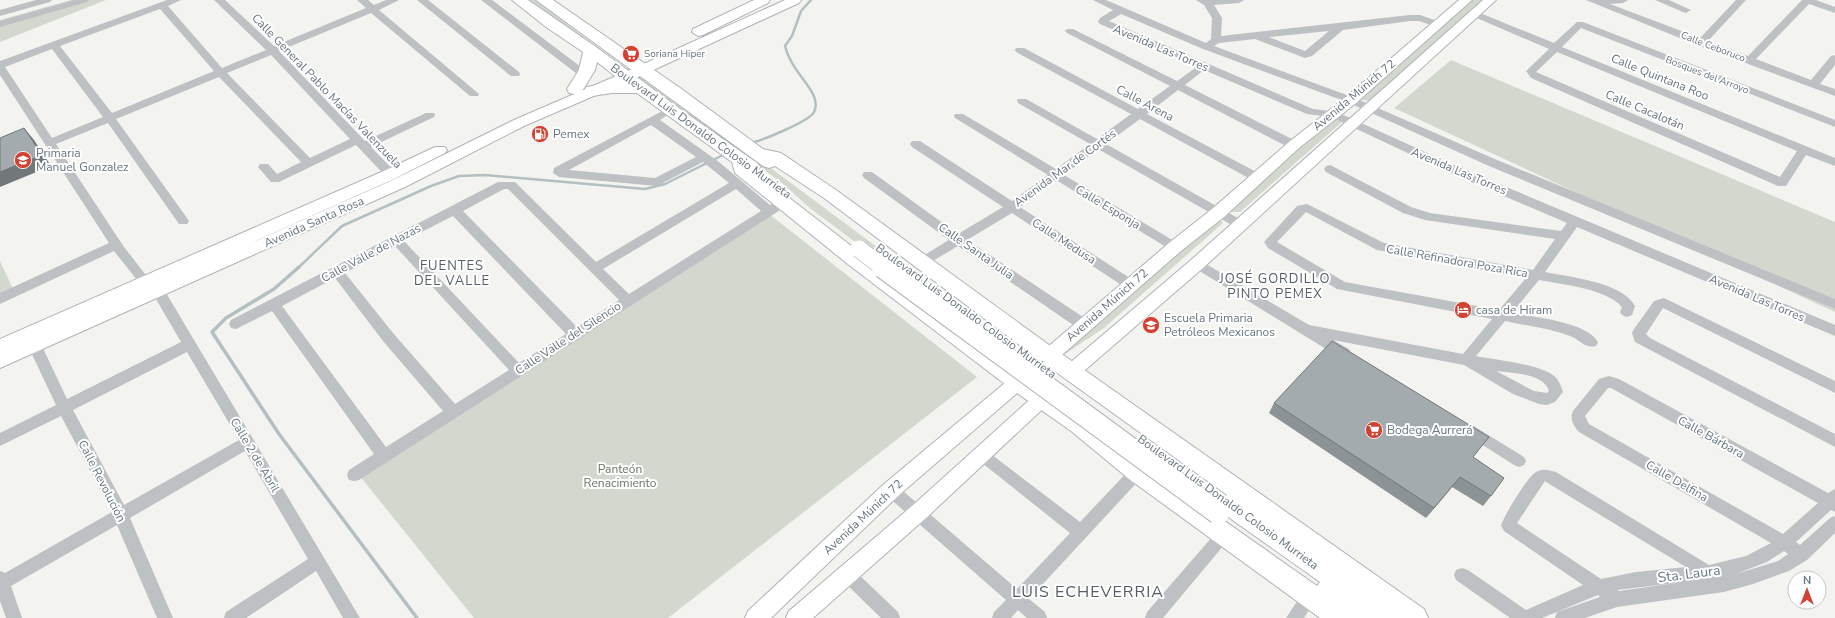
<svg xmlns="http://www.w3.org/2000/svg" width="1835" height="618" viewBox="0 0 1835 618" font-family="'Nunito Sans',sans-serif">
<rect width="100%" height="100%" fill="#f3f3f0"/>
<path fill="#d3d8cf" d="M 71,0 L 106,0 L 0,42 L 0,20 Z
M 525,0 L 536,0 L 601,50 L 599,52 Z
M 1468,0 L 1484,0 L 1370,101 L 1361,100 L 1360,98 Z
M 1451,60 L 1835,222 L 1835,312 L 1394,108 Z
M 639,74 L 733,140 L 998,337 L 996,340 L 866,250 L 811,209 L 782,183 L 635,75 Z
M 1333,117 L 1342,122 L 1240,212 L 1227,212 Z
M 769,214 L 977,377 L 668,618 L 474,618 L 359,475 Z
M 1216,216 L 1223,223 L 1104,328 L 1059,358 L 1054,359 Z
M 0,261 L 14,291 L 0,297 Z"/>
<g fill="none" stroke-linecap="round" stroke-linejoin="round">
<path stroke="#b3c0c2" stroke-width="2.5" d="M 751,143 C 763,140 810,121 814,112 C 818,104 814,95 810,89 C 801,75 789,63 785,46 L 792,36 L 801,11 L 811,0
M 298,268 L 342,226 L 431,186 L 459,176 L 485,175 L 645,189 L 665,184 L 725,154"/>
<path stroke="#b3c0c2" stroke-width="3.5" d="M 299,267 L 274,289 L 226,318 L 212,332 L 279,434 L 417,618"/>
<defs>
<path id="major" d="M 754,0 L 770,0 L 768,3 L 703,35 L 698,36 L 692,32 L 693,29 Z
M 785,0 L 801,0 L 799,3 L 647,73 L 524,126 L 405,187 L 0,368 L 0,339 L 386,170 L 435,147 L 445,147 L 447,150 L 445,153 L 396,178 L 215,259 L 395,179 L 514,120 L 637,67 Z
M 1459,0 L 1472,0 L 1356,103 L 1299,148 L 1224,217 L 1181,251 L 1055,361 L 1049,363 L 1043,361 L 1040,356 L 1043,351 L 1169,243 L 1212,209 L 1289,142 L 1346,97 Z
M 1483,0 L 1496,0 L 1203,268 L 1077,377 L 1071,379 L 1065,377 L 1062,372 L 1065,367 L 1191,260 Z
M 1018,375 L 1024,377 L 1027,382 L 1024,387 L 898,496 L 771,618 L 745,618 L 748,611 L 884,484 L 1012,377 Z
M 1042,392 L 1048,394 L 1051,399 L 1048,404 L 926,518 L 813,618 L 786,618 L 789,611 L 912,506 L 1036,394 Z"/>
<path id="highway" d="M 512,0 L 528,0 L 596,47 L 676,106 L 757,163 L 760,167 L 756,172 L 863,255 L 1026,376 L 1087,419 L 1145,465 L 1317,586 L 1320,582 L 1221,512 L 1217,505 L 1221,498 L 1227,495 L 1042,362 L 824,198 L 775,166 L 769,168 L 763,166 L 536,0 L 553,0 L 683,90 L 763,149 L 781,153 L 836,190 L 1056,350 L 1424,609 L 1428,618 L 1320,618 L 1129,479 L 1071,431 L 1010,388 L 849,265 L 735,173 L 732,162 L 637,93 L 612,93 L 592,96 L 586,95 L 584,91 L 586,87 L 612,83 L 624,83 L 597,62 L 595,70 L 581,93 L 575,94 L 569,93 L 567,89 L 579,70 L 583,52 L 546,27 Z"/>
</defs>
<use href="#major" stroke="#aeb4b6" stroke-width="2"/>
<use href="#highway" stroke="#aeb3b5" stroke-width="2"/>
<path fill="#bdc1c4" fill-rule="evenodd" d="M 36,0 L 52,0 L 50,2 L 0,16 L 0,10 Z
M 74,0 L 89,0 L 87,2 L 0,27 L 0,21 Z
M 167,0 L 181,0 L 168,6 L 222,68 L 266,50 L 214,0 L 225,0 L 274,46 L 366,8 L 357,0 L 368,0 L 374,5 L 386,0 L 399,0 L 379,10 L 479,94 L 478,96 L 470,96 L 371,13 L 279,51 L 365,141 L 426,113 L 434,113 L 435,115 L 434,117 L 371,147 L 402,179 L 404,182 L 402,185 L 394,185 L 356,145 L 279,182 L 271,182 L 258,167 L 260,164 L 268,164 L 277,174 L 301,162 L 219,77 L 116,119 L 187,218 L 189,221 L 187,224 L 179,224 L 108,123 L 56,144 L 124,247 L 149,279 L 163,288 L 360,618 L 343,618 L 316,571 L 246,618 L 224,618 L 226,612 L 308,559 L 245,451 L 130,518 L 173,618 L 157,618 L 117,525 L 11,586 L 22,618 L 6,618 L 0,601 L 0,571 L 5,573 L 112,512 L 61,416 L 0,446 L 0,433 L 56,405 L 28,346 L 30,342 L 35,341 L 40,342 L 67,399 L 181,342 L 153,294 L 141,285 L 114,251 L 0,304 L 0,293 L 109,243 L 0,75 L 0,61 ZM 160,9 L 214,71 L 112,113 L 60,46 ZM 52,49 L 103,117 L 52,138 L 5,67 ZM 271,55 L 350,139 L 310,158 L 227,73 ZM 187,352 L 239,440 L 124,505 L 73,410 Z
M 417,0 L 428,0 L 519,72 L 520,74 L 519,76 L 511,76 Z
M 481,0 L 492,0 L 589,73 L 590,75 L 589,77 L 581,77 Z
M 1093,0 L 1106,0 L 1206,43 L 1211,39 L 1212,18 L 1204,5 L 1196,0 L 1244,0 L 1239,3 L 1214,5 L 1222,18 L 1221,36 L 1410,15 L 1420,15 L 1440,22 L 1442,24 L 1437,27 L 1419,21 L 1410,21 L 1343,30 L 1312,56 L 1305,58 L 1255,39 L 1219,43 L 1214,46 L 1355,98 L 1497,160 L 1835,299 L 1835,309 L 1489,166 L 1347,102 L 1203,49 L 1121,14 L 1109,21 L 1313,109 L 1337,112 L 1456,166 L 1835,325 L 1835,336 L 1577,227 L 1545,272 C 1570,277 1622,282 1635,306 L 1632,315 L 1627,317 L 1622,315 L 1620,312 L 1622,307 C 1607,289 1561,284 1539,280 L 1512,313 C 1533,317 1587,322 1598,342 L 1596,346 C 1585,349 1579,339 1570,336 C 1549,328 1527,326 1505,321 L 1476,356 C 1495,360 1541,364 1554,376 C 1559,380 1561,386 1563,392 L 1555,402 L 1547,405 L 1539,404 L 1513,394 L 1464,365 L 1333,340 L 1349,349 L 1351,353 L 1349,357 L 1344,358 L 1339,357 L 1193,267 L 1191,264 L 1193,261 L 1201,261 L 1309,325 L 1463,354 L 1492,319 L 1337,289 L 1268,248 L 1264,242 L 1297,206 L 1307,204 L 1384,243 L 1533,270 L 1555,239 L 1425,220 L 1403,213 L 1326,172 L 1324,169 L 1326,166 L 1330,165 L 1411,207 L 1430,213 L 1561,231 L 1567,223 L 1448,172 L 1331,117 L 1307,114 L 1204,70 L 1185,85 L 1298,142 L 1300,145 L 1298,148 L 1290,148 L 1178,90 L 1147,114 L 1262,175 L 1264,178 L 1262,181 L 1254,181 L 1140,119 L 1106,144 L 1245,222 L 1247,225 L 1245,228 L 1237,228 L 1098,149 L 1064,175 L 1179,244 L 1181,247 L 1179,250 L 1171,250 L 1056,180 L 1020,207 L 1136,282 L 1137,285 L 1136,288 L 1126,288 L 1012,213 L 967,240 L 1089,321 L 1091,325 L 1089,329 L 1084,330 L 1079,329 L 958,246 L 926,265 L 918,265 L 916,262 L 918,259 L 949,240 L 864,178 L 862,175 L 864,172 L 872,172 L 958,234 L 1003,207 L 912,147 L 910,144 L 912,141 L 920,141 L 1012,201 L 1048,175 L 955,118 L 954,116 L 955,114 L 963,114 L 1056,169 L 1090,144 L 1018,103 L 1017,101 L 1018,99 L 1026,99 L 1097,139 L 1131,114 L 1016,52 L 1015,50 L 1016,48 L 1024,48 L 1138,109 L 1170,86 L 1067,33 L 1065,31 L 1067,29 L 1073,29 L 1177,81 L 1194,69 L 1195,65 L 1100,24 L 1098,22 L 1100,18 L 1113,10 ZM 1329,31 L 1305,51 L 1269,37 ZM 1306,212 L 1377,250 L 1526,278 L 1499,310 L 1345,282 L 1277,242 ZM 1496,371 C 1511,373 1544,373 1549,391 L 1547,393 L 1534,391 Z
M 1586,0 L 1628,0 L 1623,3 L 1610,4 L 1700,38 L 1736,0 L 1746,0 L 1708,41 L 1748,56 L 1802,0 L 1816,0 L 1835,7 L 1835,13 L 1809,4 L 1756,59 L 1811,80 L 1831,56 L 1835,55 L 1835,65 L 1820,84 L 1835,89 L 1835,96 L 1697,45 Z
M 1655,0 L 1669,0 L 1691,10 L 1686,13 L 1683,12 Z
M 1475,11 L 1554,43 L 1577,22 L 1583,22 L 1835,120 L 1835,127 L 1581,28 L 1562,47 L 1835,158 L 1835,166 L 1806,155 L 1786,186 L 1778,186 L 1531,78 L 1526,71 L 1549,49 L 1472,16 L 1470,14 L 1472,12 ZM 1557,52 L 1797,151 L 1780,177 L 1536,72 Z
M 670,107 L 674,108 L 675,110 L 660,120 L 719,162 L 770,205 L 784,198 L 790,202 L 788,205 L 359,480 L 354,481 L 349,480 L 347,475 L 349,470 L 374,454 L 272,311 L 236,329 L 231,328 L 229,324 L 231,320 L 498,182 L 515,182 L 596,262 L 729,183 L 703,162 L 657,186 L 559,177 L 553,173 L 554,168 ZM 651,125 L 696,157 L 655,178 L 569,170 ZM 504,189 L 508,189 L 619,300 L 577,327 L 463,211 ZM 736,189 L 761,211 L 629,294 L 603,269 ZM 453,216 L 566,334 L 519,363 L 404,241 ZM 395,246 L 509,370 L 455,404 L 393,333 L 345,273 ZM 335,278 L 383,341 L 443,411 L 386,447 L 282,306 Z
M 1664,298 L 1835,381 L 1835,393 L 1663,308 L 1646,334 L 1650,338 L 1835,434 L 1835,447 L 1635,342 L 1632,333 L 1634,329 L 1654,301 Z
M 1609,376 L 1619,379 L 1828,493 L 1835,489 L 1835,512 L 1831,510 L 1796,542 L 1800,545 L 1830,518 L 1835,516 L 1835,533 L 1807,560 L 1789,571 L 1753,584 L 1724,592 L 1617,607 L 1585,618 L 1555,618 L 1557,612 L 1600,597 L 1598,595 L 1542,618 L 1510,618 L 1456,580 L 1454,575 L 1456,570 L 1462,568 L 1468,570 L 1526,610 L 1583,585 L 1504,531 L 1501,526 C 1503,517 1528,476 1536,472 C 1544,468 1548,470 1556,472 L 1709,565 L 1746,556 L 1771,543 L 1579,432 C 1574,426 1569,419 1573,411 L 1599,379 ZM 1608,388 L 1611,388 L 1818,503 L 1783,534 L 1589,424 L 1585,416 ZM 1545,481 L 1546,482 L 1686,567 L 1636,572 L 1601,579 L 1517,523 ZM 1784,551 L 1788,554 L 1778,561 L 1736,574 L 1767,562 ZM 1676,583 L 1619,591 L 1617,590 Z
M 1472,425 L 1524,457 L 1526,461 L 1524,465 L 1519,467 L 1514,465 L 1467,435 L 1465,431 L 1467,427 Z
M 982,449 L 987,451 L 1080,522 L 1132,467 L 1137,466 L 1142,467 L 1144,472 L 1142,477 L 1029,599 L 1045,612 L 1047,618 L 1027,618 L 1018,610 L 1011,618 L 992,618 L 994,612 L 1006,600 L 886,495 L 883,490 L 886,485 L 891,483 L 896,485 L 1017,589 L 1070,533 L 977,459 L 975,455 L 977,451 Z
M 1224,527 L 1229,529 L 1232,534 L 1229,539 L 1163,618 L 1145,618 L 1147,612 L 1219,529 Z
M 847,567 L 853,569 L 898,612 L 900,618 L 881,618 L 841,579 L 839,574 L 841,569 Z
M 1310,588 L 1316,591 L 1318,596 L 1304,618 L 1286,618 L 1304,591 Z"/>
<use href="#major" fill="#fff" fill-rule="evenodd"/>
<use href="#highway" fill="#fff" fill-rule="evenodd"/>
<defs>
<path id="highway-bridge-far1" d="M 859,249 L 884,268"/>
<path id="highway-bridge" d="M 883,267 L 1218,513"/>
</defs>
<use href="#highway-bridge-far1" stroke="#aeb3b5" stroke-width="18" stroke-linecap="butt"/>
<use href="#highway-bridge" stroke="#aeb3b5" stroke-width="24" stroke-linecap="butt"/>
<use href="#highway-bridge-far1" stroke="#fff" stroke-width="17"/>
<use href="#highway-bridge" stroke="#fff" stroke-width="22"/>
</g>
<path fill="#8c9396" d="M 1274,403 L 1473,457 L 1491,496 L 1483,506 L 1452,487 L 1426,518 L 1269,413 Z"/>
<path fill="#72787a" d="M 24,128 L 34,140 L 51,166 L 0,187 L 0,172 Z
M 1460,477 L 1452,487 L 1426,518 L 1434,508 Z"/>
<path fill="#a3abae" stroke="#72787a" d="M 24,128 L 42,155 L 0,172 L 0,138 Z
M 1332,341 L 1489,437 L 1473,457 L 1504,478 L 1491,496 L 1460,477 L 1434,508 L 1274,403 Z"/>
<defs>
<symbol id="supermarket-disc" viewBox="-11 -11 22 22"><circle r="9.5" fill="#d24131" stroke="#fff"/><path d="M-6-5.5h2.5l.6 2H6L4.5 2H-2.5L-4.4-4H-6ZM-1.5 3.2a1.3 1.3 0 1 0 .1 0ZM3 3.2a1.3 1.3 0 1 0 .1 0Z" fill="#fff"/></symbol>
<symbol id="fuel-disc" viewBox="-11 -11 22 22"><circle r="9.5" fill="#d24131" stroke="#fff"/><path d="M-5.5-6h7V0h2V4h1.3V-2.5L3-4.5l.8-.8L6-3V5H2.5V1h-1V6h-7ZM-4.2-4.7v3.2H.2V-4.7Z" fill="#fff"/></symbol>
<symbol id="school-disc" viewBox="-11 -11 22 22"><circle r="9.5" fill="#d24131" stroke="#fff"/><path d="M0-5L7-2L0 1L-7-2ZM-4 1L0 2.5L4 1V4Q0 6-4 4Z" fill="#fff"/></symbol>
<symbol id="hotel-disc" viewBox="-11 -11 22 22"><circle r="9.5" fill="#d24131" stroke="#fff"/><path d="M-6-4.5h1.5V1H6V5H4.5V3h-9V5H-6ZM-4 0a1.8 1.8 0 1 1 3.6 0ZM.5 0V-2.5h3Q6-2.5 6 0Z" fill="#fff"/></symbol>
</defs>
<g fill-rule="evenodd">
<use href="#supermarket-disc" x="621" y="44" width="20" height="20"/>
<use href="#fuel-disc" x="530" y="124" width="20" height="20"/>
<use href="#school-disc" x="13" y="150" width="20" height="20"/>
<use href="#hotel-disc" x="1453" y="300" width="20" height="20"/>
<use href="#school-disc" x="1141" y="315" width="20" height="20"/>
<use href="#supermarket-disc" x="1364" y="420" width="20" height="20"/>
</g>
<g text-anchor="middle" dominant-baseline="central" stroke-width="4" stroke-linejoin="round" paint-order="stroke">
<g font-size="10" fill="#65767e" stroke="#fff">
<text transform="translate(1713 47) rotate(21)">Calle Ceboruco</text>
<text transform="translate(1707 75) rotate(21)">Bosques del Arroyo</text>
</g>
<g font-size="10" fill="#65767e" stroke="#fff" text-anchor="start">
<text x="644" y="54">Soriana Hiper</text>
</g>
<g font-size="12" fill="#65767e" stroke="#fff">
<text transform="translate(1161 48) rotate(23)">Avenida Las Torres</text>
<text transform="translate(1660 77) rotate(22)">Calle Quintana Roo</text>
<text transform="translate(327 91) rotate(46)">Calle General Pablo Macías Valenzuela</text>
<text transform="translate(1354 95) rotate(-40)">Avenida Múnich 72</text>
<text transform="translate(1145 103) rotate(28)">Calle Arena</text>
<text transform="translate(1645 110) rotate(23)">Calle Cacalotán</text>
<text transform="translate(701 131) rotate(36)">Boulevard Luis Donaldo Colosio Murrieta</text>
<text transform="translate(1065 168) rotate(-36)">Avenida Mar de Cortés</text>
<text transform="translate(1459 171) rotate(23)">Avenida Las Torres</text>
<text transform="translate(1108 207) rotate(31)">Calle Esponja</text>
<text transform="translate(314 222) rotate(-24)">Avenida Santa Rosa</text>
<text transform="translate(1064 241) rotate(33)">Calle Medusa</text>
<text transform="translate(976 251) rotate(35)">Calle Santa Julia</text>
<text transform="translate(371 253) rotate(-28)">Calle Valle de Nazas</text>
<text transform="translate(1457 261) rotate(10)">Calle Refinadora Poza Rica</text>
<text transform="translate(1757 298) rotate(23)">Avenida Las Torres</text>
<text transform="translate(1107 305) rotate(-41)">Avenida Múnich 72</text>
<text transform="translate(966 311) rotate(36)">Boulevard Luis Donaldo Colosio Murrieta</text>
<text transform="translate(568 338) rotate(-33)">Calle Valle del Silencio</text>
<text transform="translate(1711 437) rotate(29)">Calle Bárbara</text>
<text transform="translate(255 455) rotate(59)">Calle 2 de Abril</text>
<text transform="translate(102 481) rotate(63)">Calle Revolución</text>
<text transform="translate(1677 481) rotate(30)">Calle Delfina</text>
<text transform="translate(1228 502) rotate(36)">Boulevard Luis Donaldo Colosio Murrieta</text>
<text transform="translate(863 517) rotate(-43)">Avenida Múnich 72</text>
</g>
<g font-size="12" fill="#65767e" stroke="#fff" text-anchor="start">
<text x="553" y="134">Pemex</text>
<text x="36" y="153">Primaria<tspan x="36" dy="14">Manuel Gonzalez</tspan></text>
<text x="1476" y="310">casa de Hiram</text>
<text x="1164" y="318">Escuela Primaria<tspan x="1164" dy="14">Petróleos Mexicanos</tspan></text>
<text x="1387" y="430">Bodega Aurrerá</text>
</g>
<g font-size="12" fill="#697663" stroke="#fff">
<text x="620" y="469">Panteón<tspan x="620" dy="14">Renacimiento</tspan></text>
</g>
<g font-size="13" letter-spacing="1" fill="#525e64" stroke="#fff">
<text x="452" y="266">FUENTES<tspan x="452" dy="15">DEL VALLE</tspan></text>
<text x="1275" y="279">JOSÉ GORDILLO<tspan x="1275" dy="15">PINTO PEMEX</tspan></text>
</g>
<g font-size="14" fill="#65767e" stroke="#fff">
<text transform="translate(1689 574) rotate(-7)">Sta. Laura</text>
</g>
<g font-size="16" letter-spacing="1" fill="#525e64" stroke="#fff">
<text x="1088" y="592">LUIS ECHEVERRIA</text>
</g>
</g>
<g transform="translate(1807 590)"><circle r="19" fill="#ffffff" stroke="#c1c8cb"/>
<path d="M0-3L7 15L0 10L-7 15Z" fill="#d24131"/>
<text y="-6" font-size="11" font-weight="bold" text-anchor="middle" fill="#65767e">N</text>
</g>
</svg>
